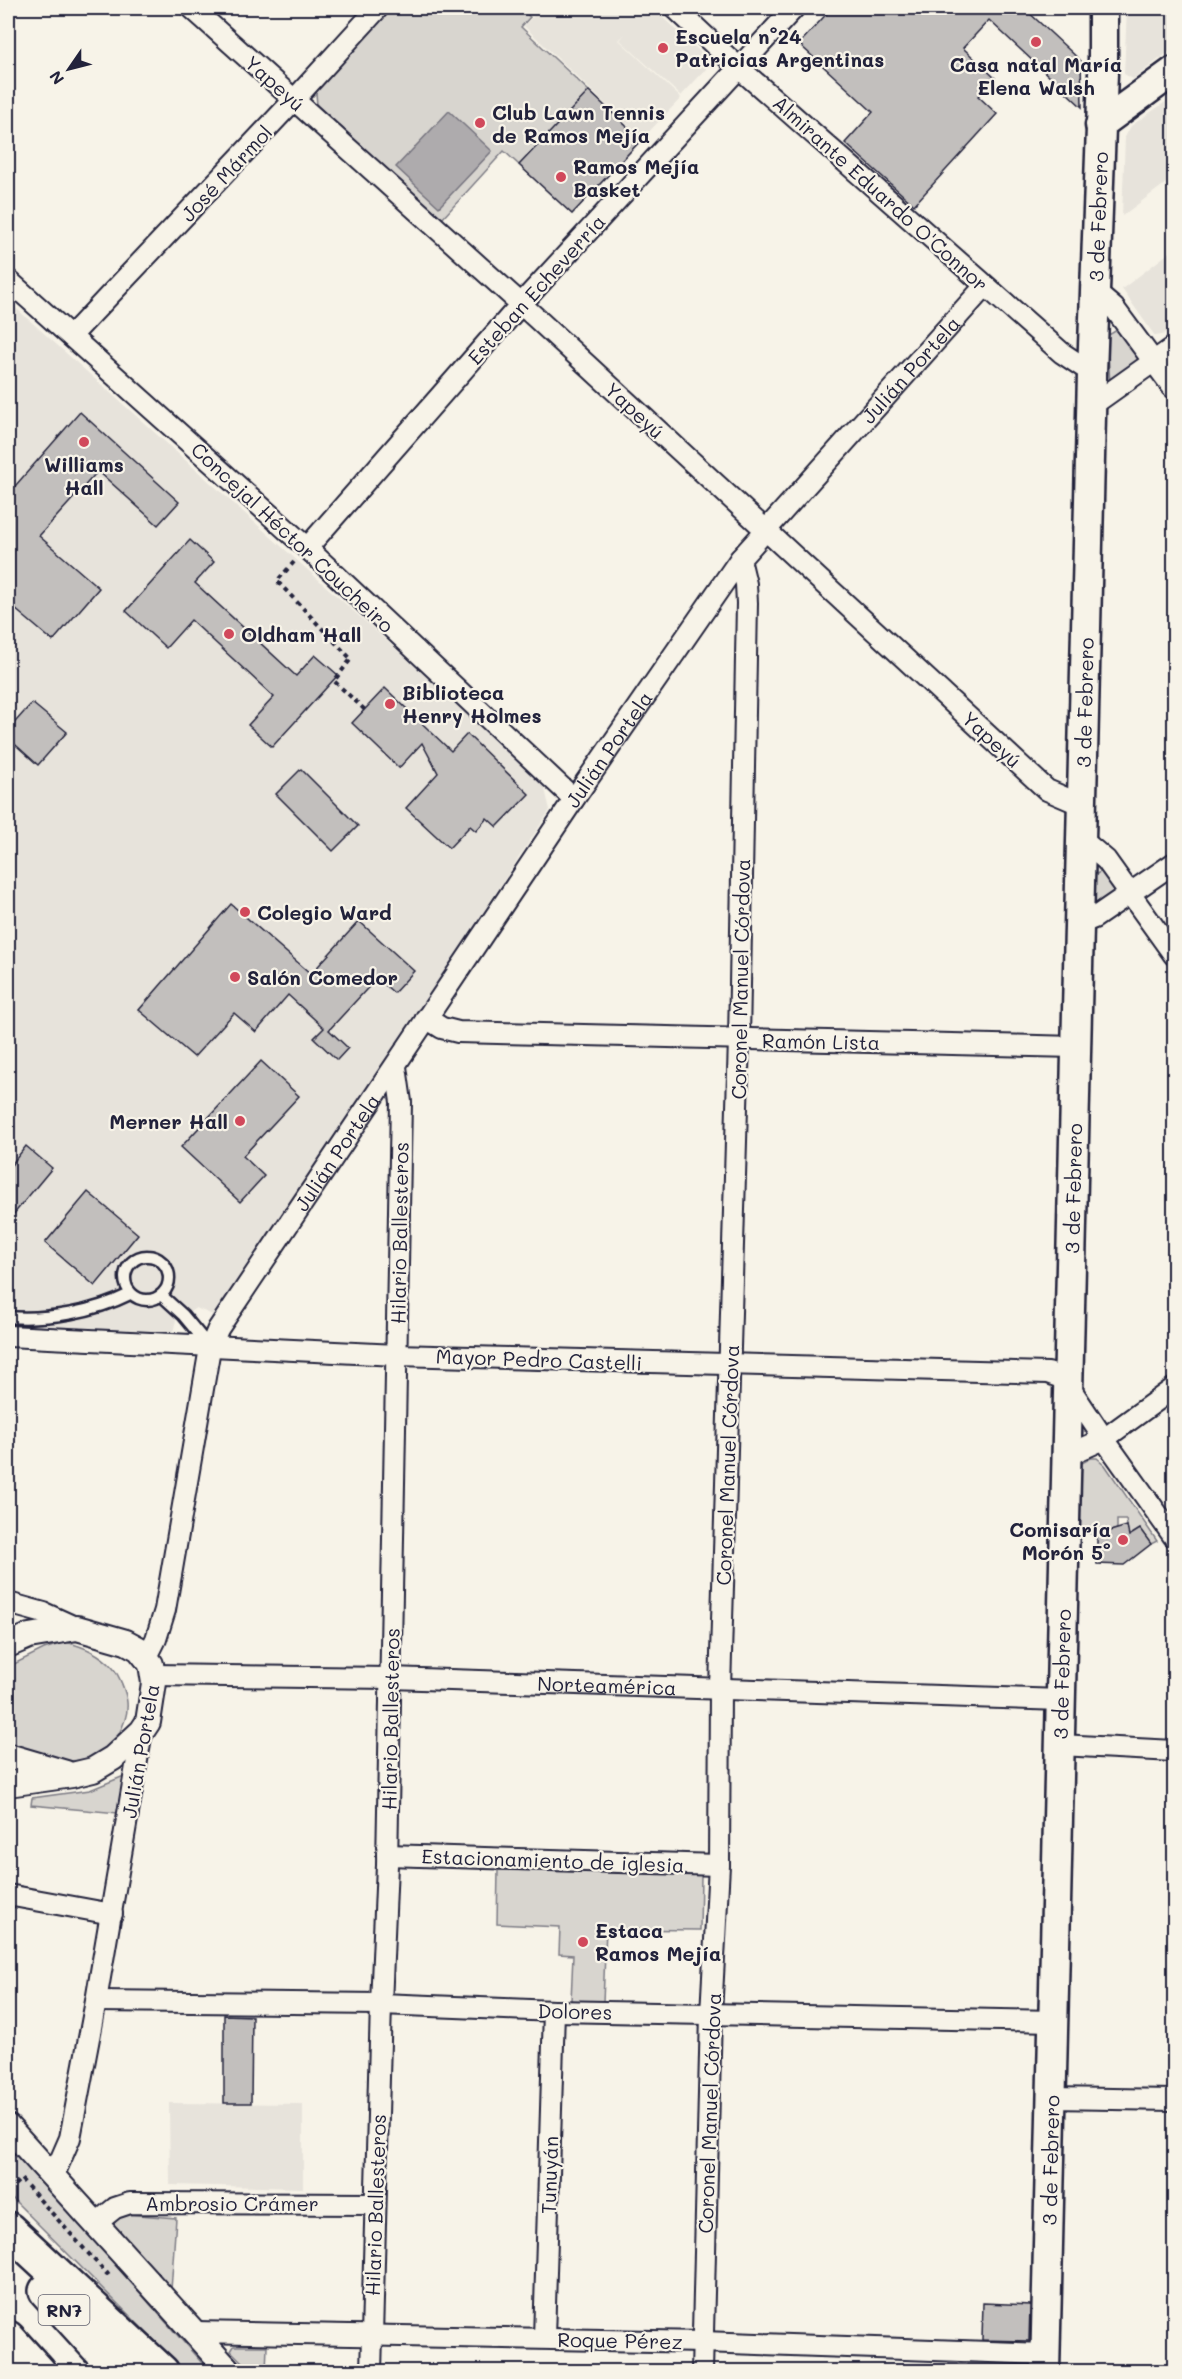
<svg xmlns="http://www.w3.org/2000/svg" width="1182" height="2379" viewBox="0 0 1182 2379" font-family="Mali,sans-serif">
<rect width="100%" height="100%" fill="#f7f3e8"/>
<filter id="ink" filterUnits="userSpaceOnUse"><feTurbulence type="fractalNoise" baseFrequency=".0167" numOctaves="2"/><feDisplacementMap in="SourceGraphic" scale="12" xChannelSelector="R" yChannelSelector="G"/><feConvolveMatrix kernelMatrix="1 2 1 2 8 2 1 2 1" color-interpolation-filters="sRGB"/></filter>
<g filter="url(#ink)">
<path fill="#e7e3db" d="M 541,8 L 652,8 L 705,56 L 706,69 L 681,96 L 620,40 L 625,34 L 619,40 L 681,98 L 642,139 L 524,26 Z
M 1127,8 L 1174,8 L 1174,48 L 1133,79 L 1124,74 Z
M 1174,96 L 1174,177 L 1122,216 L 1125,137 L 1131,126 Z
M 1174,249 L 1174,327 L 1162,335 L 1155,336 L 1122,289 Z
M 8,301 L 543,781 L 550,810 L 417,1013 L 213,1315 L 196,1308 L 176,1320 L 172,1336 L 8,1328 Z
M 169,2103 L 303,2104 L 303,2188 L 170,2185 Z"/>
<path fill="#d8d5cf" stroke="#7d7c85" stroke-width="1.5" d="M 385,8 L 519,8 L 530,17 L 521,27 L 641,140 L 572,214 L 504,151 L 442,219 L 317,105 L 315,81 Z
M 1117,330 L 1124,330 L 1139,351 L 1138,361 L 1110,385 L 1107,336 Z
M 1103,870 L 1117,888 L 1114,897 L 1105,905 L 1095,904 L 1095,875 Z
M 1091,1458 L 1097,1458 L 1105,1465 L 1157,1541 L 1151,1544 L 1140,1529 L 1129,1536 L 1126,1520 L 1117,1520 L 1117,1529 L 1097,1535 L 1078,1531 L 1080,1464 Z
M 66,1642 C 84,1647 100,1653 113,1668 C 119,1675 126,1692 127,1702 C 129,1721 113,1752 93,1758 C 66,1766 34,1755 8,1748 L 8,1667 L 44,1649 Z
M 124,1776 L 118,1813 L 31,1805 L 32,1798 L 90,1790 Z
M 498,1870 L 701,1875 L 700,1930 L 606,1929 L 603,2002 L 571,2001 L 573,1955 L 559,1954 L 560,1927 L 497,1924 Z
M 8,2143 L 209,2371 L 185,2371 L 8,2194 Z
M 125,2214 L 176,2218 L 171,2290 L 112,2226 L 118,2218 Z
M 234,2346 L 267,2346 L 266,2371 L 251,2371 L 231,2351 Z"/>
<path fill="#aeabad" stroke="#76747f" stroke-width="1.5" d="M 449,111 L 492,151 L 439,207 L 396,167 Z"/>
<path fill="#c2bfbd" stroke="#22223b" stroke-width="1.5" d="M 832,8 L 1024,8 L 1081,61 L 1082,107 L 989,20 L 963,48 L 995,78 L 978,96 L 997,114 L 914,205 L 845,143 L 873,112 L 799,44 Z
M 589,91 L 641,140 L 572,214 L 519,165 Z
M 80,412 L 179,502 L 158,525 L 98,471 L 39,536 L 99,588 L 53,641 L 8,603 L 8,494 Z
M 190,540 L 214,562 L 195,583 L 296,676 L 315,655 L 338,675 L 272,747 L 248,725 L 274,697 L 191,620 L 166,648 L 126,611 Z
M 385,688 L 451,751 L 467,734 L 529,794 L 497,827 L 487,818 L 476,831 L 470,826 L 449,848 L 406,808 L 438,773 L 422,743 L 399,768 L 352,723 Z
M 32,703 L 67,732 L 38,765 L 8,738 L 8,730 Z
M 301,769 L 358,826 L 333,851 L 276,794 Z
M 231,904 L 311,974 L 359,921 L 414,971 L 394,993 L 377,978 L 329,1030 L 348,1048 L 337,1060 L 314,1038 L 324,1028 L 288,995 L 256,1032 L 234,1013 L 194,1057 L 139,1010 Z
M 261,1061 L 299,1096 L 243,1156 L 264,1176 L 240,1202 L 181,1147 Z
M 26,1146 L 52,1168 L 8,1221 L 8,1169 Z
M 88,1192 L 138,1234 L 95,1286 L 45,1243 Z
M 1127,1526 L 1129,1536 L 1140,1529 L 1151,1544 L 1124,1565 L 1097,1564 L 1097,1535 Z
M 224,2015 L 252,2016 L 251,2103 L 224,2103 Z
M 983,2303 L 1030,2305 L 1029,2341 L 982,2340 Z"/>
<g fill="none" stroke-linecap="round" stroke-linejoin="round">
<defs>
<path id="service" d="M125 1278a22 22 0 1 1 44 0a22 22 0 1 1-44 0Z
M 161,1295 L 183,1315 L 208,1345
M 8,1317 C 48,1320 94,1312 130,1294"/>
<g id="minor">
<path d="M 192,8 L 521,304 L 1047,790 L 1082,805"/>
<path d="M 675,8 L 739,68 L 1062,353 L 1092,373"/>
<path d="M 8,280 L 307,548 L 574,799"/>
<path d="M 1094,291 L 1114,308 L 1174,389"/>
<path d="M 71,336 L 294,100 L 378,8"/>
<path d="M 1091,406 L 1174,347"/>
<path d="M 307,548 L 521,304 L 794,8"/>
<path d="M 1081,839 L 1106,860 L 1174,955"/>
<path d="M 1079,924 L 1094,918 L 1174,863"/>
<path d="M 426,1018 L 442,1028 L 458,1032 L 1076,1047"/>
<path d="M 8,1336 L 397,1355 L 1048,1373 L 1059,1377 L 1068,1385 L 1104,1439 L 1174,1537"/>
<path d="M 1066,1456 L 1104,1439 L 1174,1388"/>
<path d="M 8,1603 L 44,1613 L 77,1628"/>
<path id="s1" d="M 147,1657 L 156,1639 L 165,1610 L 210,1348 L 218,1329 L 574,799 L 740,559 L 985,286"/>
<path id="s2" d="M 154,1675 L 391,1678 L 1061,1700"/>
<path d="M 1060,1745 L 1174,1751"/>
<path d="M 387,1855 L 719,1865"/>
<path d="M 8,1895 L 112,1914"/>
<path d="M 96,2001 L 381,2004 L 554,2011 L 1053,2021"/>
<path d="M 1051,2098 L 1174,2100"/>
<path d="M 53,2177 L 70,2138 L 96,2001 L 142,1731"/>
<path d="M 95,2224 L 115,2208 L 130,2203 L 375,2204"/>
<path d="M 194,2332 L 703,2342 L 1045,2354"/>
<path d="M 544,2338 L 554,2011"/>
<path d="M 371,2372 L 381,2004 L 387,1865 L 401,1102 L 396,1067"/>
<path d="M 702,2372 L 711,2014 L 719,1865 L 720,1689 L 739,1039 L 747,603 L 746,584 L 740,559"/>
</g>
<path id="tertiary" d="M 8,1645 L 29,1636 L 77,1628 L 126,1642 L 139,1649 L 151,1664 L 154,1683 L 148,1722 L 142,1731 L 113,1758 L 93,1770 L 72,1775 L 8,1784
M 8,1756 L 66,1773
M 8,2127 L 230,2372"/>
<g id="secondary">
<path d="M 1100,125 L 1174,71"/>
<path id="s3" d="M 1045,2372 L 1092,373 L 1103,73 L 1103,8"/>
</g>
<path id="motorway" d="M 8,2229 L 162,2372
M 46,2291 L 120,2372
M 8,2338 L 39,2372"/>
</defs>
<use href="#service" stroke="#22223b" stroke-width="15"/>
<use href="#minor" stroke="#22223b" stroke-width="24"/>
<use href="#tertiary" stroke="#22223b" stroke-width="28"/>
<use href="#secondary" stroke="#22223b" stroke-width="33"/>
<use href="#motorway" stroke="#22223b" stroke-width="38"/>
<path stroke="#22223b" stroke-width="4" stroke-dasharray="4.5 4.5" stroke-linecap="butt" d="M 294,562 L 277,581 L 351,659 L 334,681 L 365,710
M 8,2191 L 21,2179 L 107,2274 L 112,2270"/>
<use href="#service" stroke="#f7f3e8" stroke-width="10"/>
<use href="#minor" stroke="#f7f3e8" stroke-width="20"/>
<use href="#tertiary" stroke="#f7f3e8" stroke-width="24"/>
<use href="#secondary" stroke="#f7f3e8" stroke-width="28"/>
<use href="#motorway" stroke="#f7f3e8" stroke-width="33"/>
</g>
</g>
<g fill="#d1495b" stroke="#f7f3e8" stroke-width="2">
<circle cx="1036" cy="42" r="6"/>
<circle cx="663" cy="48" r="6"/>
<circle cx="480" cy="123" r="6"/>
<circle cx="561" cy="177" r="6"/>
<circle cx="84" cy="442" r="6"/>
<circle cx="229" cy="634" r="6"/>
<circle cx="390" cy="704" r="6"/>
<circle cx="245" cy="912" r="6"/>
<circle cx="235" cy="977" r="6"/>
<circle cx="240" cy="1121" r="6"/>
<circle cx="1123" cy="1540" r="6"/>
<circle cx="583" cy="1942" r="6"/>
</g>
<g text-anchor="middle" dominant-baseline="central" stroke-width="4.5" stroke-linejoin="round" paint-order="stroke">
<rect fill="#f7f3e8" stroke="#62616f" stroke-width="1.5" x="38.5" y="2295" width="51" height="30" rx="4.5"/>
<g font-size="18" font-weight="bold" fill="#22223b">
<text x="64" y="2310">RN7</text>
</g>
<g font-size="20" font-weight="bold" fill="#22223b" stroke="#f7f3e8" text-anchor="start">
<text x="675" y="36">Escuela n°24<tspan x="675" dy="23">Patricias Argentinas</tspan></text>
<text x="1036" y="64" text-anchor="middle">Casa natal María<tspan x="1036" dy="23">Elena Walsh</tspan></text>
<text x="492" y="112">Club Lawn Tennis<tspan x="492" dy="23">de Ramos Mejía</tspan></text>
<text x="573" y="166">Ramos Mejía<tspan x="573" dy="23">Basket</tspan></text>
<text x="84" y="464" text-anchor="middle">Williams<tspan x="84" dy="23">Hall</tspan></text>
<text x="241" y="634">Oldham Hall</text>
<text x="402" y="692">Biblioteca<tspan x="402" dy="23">Henry Holmes</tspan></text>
<text x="257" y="912">Colegio Ward</text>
<text x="247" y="977">Salón Comedor</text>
<text x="228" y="1121" text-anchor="end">Merner Hall</text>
<text x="1111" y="1529" text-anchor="end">Comisaría<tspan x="1111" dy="23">Morón 5°</tspan></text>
<text x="595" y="1930">Estaca<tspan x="595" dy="23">Ramos Mejía</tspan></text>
</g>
<g font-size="20" fill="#22223b" stroke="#f7f3e8">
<text transform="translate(275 83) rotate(42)">Yapeyú</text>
<text transform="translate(226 173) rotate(-47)">José Mármol</text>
<text transform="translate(881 193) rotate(42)">Almirante Eduardo O'Connor</text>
<text stroke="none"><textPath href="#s3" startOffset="2156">3 de Febrero</textPath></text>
<text transform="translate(536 289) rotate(-48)">Esteban Echeverría</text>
<text stroke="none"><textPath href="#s1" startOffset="1522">Julián Portela</textPath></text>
<text transform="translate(635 410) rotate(43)">Yapeyú</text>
<text transform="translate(293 537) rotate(43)">Concejal Héctor Coucheiro</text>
<text stroke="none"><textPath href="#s3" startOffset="1670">3 de Febrero</textPath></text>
<text transform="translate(992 739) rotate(43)">Yapeyú</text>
<text stroke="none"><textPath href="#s1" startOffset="1036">Julián Portela</textPath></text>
<text transform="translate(740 979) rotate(-89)">Coronel Manuel Córdova</text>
<text transform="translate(821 1041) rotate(1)">Ramón Lista</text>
<text stroke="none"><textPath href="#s1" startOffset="550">Julián Portela</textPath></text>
<text stroke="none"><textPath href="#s3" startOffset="1184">3 de Febrero</textPath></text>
<text transform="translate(399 1233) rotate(-89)">Hilario Ballesteros</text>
<text transform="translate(539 1359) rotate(2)">Mayor Pedro Castelli</text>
<text transform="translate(727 1465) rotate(-88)">Coronel Manuel Córdova</text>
<text stroke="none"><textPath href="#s3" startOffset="698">3 de Febrero</textPath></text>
<text stroke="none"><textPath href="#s2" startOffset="453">Norteamérica</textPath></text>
<text transform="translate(390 1719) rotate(-89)">Hilario Ballesteros</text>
<text transform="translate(140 1751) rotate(-80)">Julián Portela</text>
<text transform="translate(553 1860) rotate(2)">Estacionamiento de iglesia</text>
<text transform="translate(575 2011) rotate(1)">Dolores</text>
<text transform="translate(709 2113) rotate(-88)">Coronel Manuel Córdova</text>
<text stroke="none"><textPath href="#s3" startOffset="212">3 de Febrero</textPath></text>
<text transform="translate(549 2175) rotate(-88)">Tunuyán</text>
<text x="232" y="2203">Ambrosio Crámer</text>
<text transform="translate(375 2205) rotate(-88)">Hilario Ballesteros</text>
<text transform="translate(620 2340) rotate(1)">Roque Pérez</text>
</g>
</g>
<rect width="1182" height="2379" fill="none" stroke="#f7f3e8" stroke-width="30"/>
<rect x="15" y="15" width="1152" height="2349" fill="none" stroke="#22223b" stroke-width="2" filter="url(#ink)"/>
<g transform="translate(69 69) rotate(235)" stroke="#f7f3e8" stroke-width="4.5" paint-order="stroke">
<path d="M0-4.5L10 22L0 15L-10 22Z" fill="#22223b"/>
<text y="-9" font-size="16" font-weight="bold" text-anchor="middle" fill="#22223b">N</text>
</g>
</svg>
